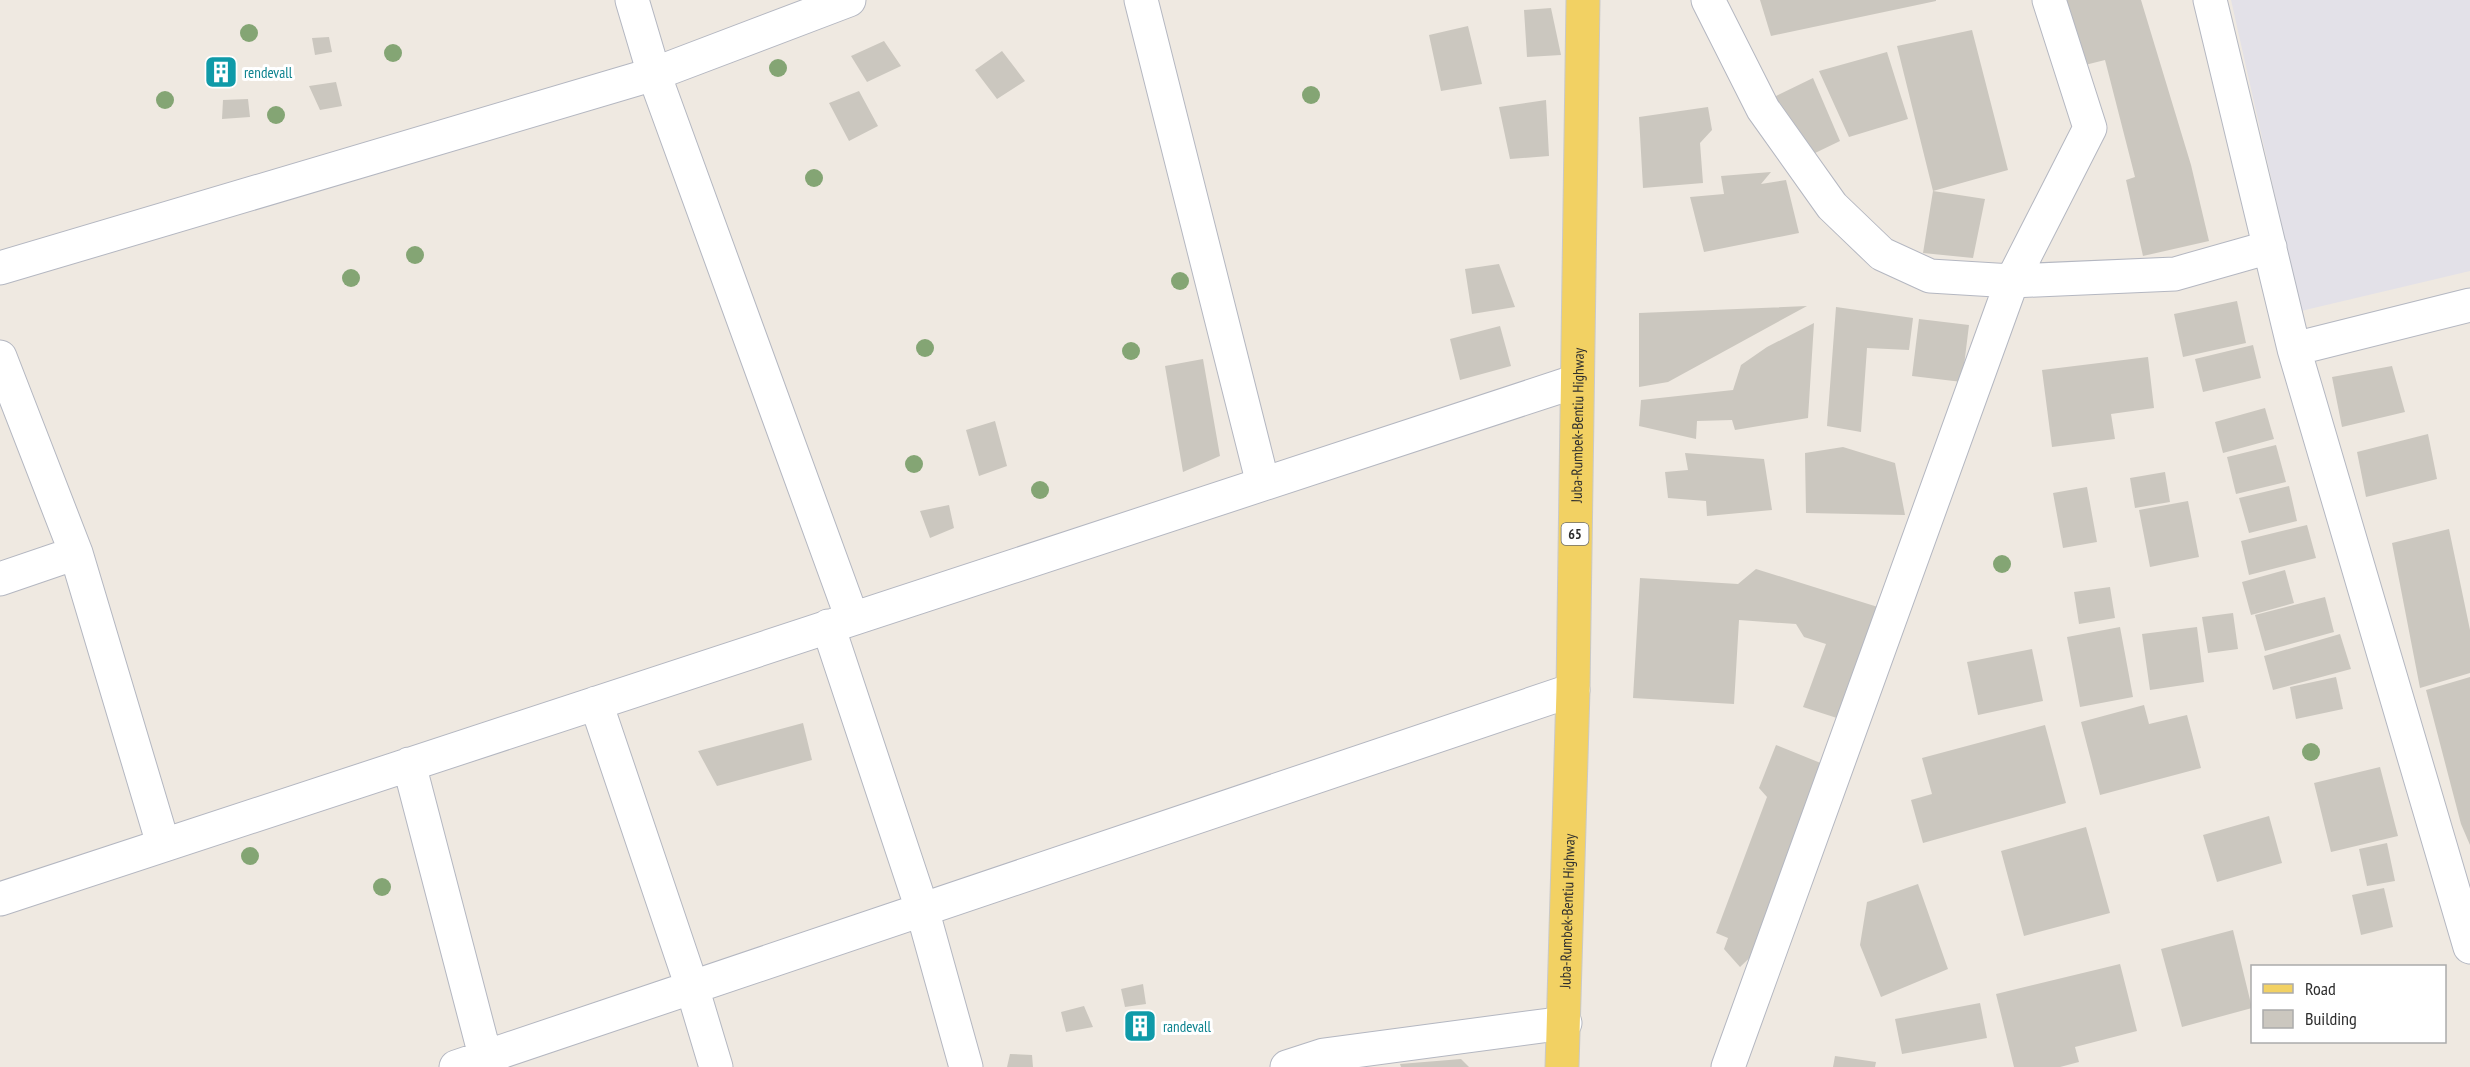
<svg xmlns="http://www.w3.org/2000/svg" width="2470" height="1067" viewBox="0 0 2470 1067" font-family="'PT Sans Narrow',sans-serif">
<rect width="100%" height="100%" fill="#efe9e1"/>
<path fill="#e3e1e8" d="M 2231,0 L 2470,0 L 2470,271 L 2301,311 Z"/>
<path fill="#cbc7bf" d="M 1760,0 L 1936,0 L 1936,1 L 1771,36 Z
M 2064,0 L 2141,0 L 2191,165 L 2209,241 L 2143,256 L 2126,180 L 2135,177 L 2105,60 L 2081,66 Z
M 1551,8 L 1561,55 L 1527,57 L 1524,10 Z
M 1468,26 L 1482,84 L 1441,91 L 1429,35 Z
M 1972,30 L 2008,170 L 1933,191 L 1897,46 Z
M 329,37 L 332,52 L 315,55 L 312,38 Z
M 884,41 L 901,66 L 867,82 L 851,56 Z
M 1002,51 L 1025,81 L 997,99 L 975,70 Z
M 1887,52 L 1908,119 L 1849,137 L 1819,71 Z
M211 73a10 10 0 1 1 20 0a10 10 0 1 1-20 0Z
M 1813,78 L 1840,141 L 1813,154 L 1774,97 Z
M 336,82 L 342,106 L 320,110 L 309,86 Z
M 859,91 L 878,126 L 849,141 L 829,103 Z
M 248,99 L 250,117 L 222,119 L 223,100 Z
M 1546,100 L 1549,156 L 1510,159 L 1499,107 Z
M 1708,107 L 1712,130 L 1700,143 L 1703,183 L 1643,188 L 1639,117 Z
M 1771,172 L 1761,184 L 1786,180 L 1799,233 L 1704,252 L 1690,197 L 1724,194 L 1721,176 Z
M 1933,191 L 1985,199 L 1973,258 L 1923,253 Z
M 1499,264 L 1515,307 L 1472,314 L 1465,269 Z
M 2237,301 L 2246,343 L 2183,357 L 2174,314 Z
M 1807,306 L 1668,382 L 1639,387 L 1639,313 Z
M 1836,307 L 1913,318 L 1909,350 L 1867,348 L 1861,432 L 1827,426 Z
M 1919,319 L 1969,325 L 1962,382 L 1912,376 Z
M 1814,323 L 1808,418 L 1735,430 L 1732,420 L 1697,421 L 1696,439 L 1639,426 L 1641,400 L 1733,390 L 1741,365 L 1767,347 Z
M 1500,326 L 1511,366 L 1460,380 L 1450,339 Z
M 2253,345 L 2261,378 L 2203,392 L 2195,359 Z
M 2148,357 L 2154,408 L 2111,414 L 2115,439 L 2052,447 L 2042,370 Z
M 1203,359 L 1220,456 L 1183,472 L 1165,366 Z
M 2392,366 L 2405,412 L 2342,427 L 2332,377 Z
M 2265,408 L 2274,439 L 2223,453 L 2215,422 Z
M 995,421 L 1007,466 L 979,476 L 966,430 Z
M 2428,434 L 2437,479 L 2366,497 L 2357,452 Z
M 2276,445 L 2286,482 L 2236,494 L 2227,457 Z
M 1843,447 L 1895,463 L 1905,515 L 1806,513 L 1805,453 Z
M 1685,453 L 1764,459 L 1772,510 L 1707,516 L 1706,501 L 1668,498 L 1665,472 L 1688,470 Z
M 2165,472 L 2170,502 L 2135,508 L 2130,478 Z
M 2289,486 L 2297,521 L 2249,533 L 2239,498 Z
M 2087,487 L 2097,542 L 2063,548 L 2053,493 Z
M 2188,501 L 2199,557 L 2150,567 L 2139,510 Z
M 949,505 L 954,528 L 930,538 L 920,511 Z
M 2307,525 L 2316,558 L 2249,575 L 2241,541 Z
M 2449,529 L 2470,630 L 2470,673 L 2420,688 L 2392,543 Z
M 1756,569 L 1881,608 L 1843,720 L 1803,707 L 1826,644 L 1804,637 L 1796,624 L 1739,620 L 1734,704 L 1633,698 L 1640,578 L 1738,584 Z
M 2285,570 L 2294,603 L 2251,615 L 2242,582 Z
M 2110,587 L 2115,618 L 2079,624 L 2074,592 Z
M 2325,597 L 2334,632 L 2265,651 L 2255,615 Z
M 2233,613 L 2238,649 L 2208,653 L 2202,617 Z
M 2120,627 L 2133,697 L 2080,707 L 2067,637 Z
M 2197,627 L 2204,682 L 2150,690 L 2142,634 Z
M 2340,634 L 2351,669 L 2273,690 L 2264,656 Z
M 2032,649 L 2043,701 L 1978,715 L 1967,662 Z
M 2336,677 L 2343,709 L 2296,719 L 2290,687 Z
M 2470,677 L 2470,845 L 2461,824 L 2426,690 Z
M 2144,705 L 2149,724 L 2187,715 L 2201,768 L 2100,795 L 2081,722 Z
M 803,723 L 812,760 L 717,786 L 698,751 Z
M 2045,725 L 2066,803 L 1923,843 L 1911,800 L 1932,794 L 1922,758 Z
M 1776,745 L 1833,768 L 1761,947 L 1740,967 L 1724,949 L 1728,938 L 1716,933 L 1767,797 L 1759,788 Z
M 2380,767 L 2398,836 L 2331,852 L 2314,783 Z
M 2269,816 L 2282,863 L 2217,882 L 2203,835 Z
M 2086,827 L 2110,913 L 2024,936 L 2001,851 Z
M 2387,843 L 2395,881 L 2367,886 L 2359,849 Z
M 1918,884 L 1948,969 L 1881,997 L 1860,945 L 1867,902 Z
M 2384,888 L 2393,927 L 2361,935 L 2352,895 Z
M 2233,930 L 2252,1008 L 2182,1027 L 2161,949 Z
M 2120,964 L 2137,1031 L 2075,1047 L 2079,1062 L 2060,1067 L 2014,1067 L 1996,994 Z
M 1143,984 L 1146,1004 L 1125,1007 L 1121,989 Z
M 1980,1003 L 1987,1038 L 1902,1054 L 1895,1019 Z
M 1084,1006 L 1093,1027 L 1066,1032 L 1061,1012 Z
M1128 1027a12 12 0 1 1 24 0a12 12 0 1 1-24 0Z
M 1010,1054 L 1032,1055 L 1033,1067 L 1007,1067 Z
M 1835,1056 L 1876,1062 L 1875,1067 L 1833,1067 Z
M 1461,1059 L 1469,1067 L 1401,1067 L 1400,1064 Z"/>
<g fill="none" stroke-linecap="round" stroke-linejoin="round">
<defs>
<path id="street" d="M 632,0 L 654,74 L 852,618
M 1141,0 L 1263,484
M 1708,0 L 1763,109 L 1832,206 L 1882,254 L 1930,276 L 2012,281 L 2175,274 L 2270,247
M 2210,0 L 2294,349 L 2470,947
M 0,268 L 654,74 L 849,0
M 2294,349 L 2470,305
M 0,357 L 76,553 L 163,844
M 0,579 L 76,553
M 828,626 L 922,909 L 966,1067
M 596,703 L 692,987 L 716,1067
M 409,764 L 488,1067
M 0,899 L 1577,381
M 456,1067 L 1573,690
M 1287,1067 L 1324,1055 L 1565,1023
M 1728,1067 L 2012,281 L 2090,128 L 2049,0"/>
<g id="primary">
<path id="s1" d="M 1562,1067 L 1573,690 L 1583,0"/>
</g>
</defs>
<use href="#street" stroke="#b4b7c1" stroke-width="35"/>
<use href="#primary" stroke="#c9c9c9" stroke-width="35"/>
<use href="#street" stroke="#fff" stroke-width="33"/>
<use href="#primary" stroke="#f2d163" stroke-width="33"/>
</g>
<g fill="#84a574">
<circle cx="249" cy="33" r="9"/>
<circle cx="393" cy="53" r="9"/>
<circle cx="778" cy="68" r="9"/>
<circle cx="1311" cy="95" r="9"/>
<circle cx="165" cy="100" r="9"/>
<circle cx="276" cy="115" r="9"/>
<circle cx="814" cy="178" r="9"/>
<circle cx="415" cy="255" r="9"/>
<circle cx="351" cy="278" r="9"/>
<circle cx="1180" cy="281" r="9"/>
<circle cx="925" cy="348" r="9"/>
<circle cx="1131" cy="351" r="9"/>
<circle cx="914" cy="464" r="9"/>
<circle cx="1040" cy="490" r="9"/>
<circle cx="2002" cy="564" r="9"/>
<circle cx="2311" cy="752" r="9"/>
<circle cx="250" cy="856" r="9"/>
<circle cx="382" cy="887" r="9"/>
</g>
<defs>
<symbol id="building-square" viewBox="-11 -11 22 22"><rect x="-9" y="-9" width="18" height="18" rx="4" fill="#0f9aa8" stroke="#fff"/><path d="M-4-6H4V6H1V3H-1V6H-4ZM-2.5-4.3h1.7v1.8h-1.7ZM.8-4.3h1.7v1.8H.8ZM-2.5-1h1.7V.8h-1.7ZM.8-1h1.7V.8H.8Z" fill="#fff"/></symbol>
</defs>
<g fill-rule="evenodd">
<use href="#building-square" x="202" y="53" width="38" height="38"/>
<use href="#building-square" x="1121" y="1007" width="38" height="38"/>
</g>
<g text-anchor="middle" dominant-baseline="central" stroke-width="6" stroke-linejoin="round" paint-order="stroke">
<rect fill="#fff" stroke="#6d6d6d" stroke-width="1.5" x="1561.5" y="523" width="27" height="22" rx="4.5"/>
<g font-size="14" font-weight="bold" fill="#2e2e2e">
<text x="1575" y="534">65</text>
</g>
<g font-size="15" fill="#0d838f" stroke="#fff" text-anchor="start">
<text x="244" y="72">rendevall</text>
<text x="1163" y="1026">randevall</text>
</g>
<g font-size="15" fill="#2e2e2e" stroke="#fff">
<text stroke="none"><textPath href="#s1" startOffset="642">Juba-Rumbek-Bentiu Highway</textPath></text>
<text stroke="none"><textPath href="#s1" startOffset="156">Juba-Rumbek-Bentiu Highway</textPath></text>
</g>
</g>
<rect x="2251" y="965" width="195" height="78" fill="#ffffff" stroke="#ababab" stroke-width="1.5"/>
<rect x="2263" y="984" width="30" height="9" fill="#f2d163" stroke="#ababab" stroke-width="1.5"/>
<text x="2305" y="995" font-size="18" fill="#2e2e2e">Road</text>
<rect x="2263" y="1010" width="30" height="18" fill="#cbc7bf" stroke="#ababab" stroke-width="1.5"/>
<text x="2305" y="1025" font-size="18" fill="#2e2e2e">Building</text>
</svg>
